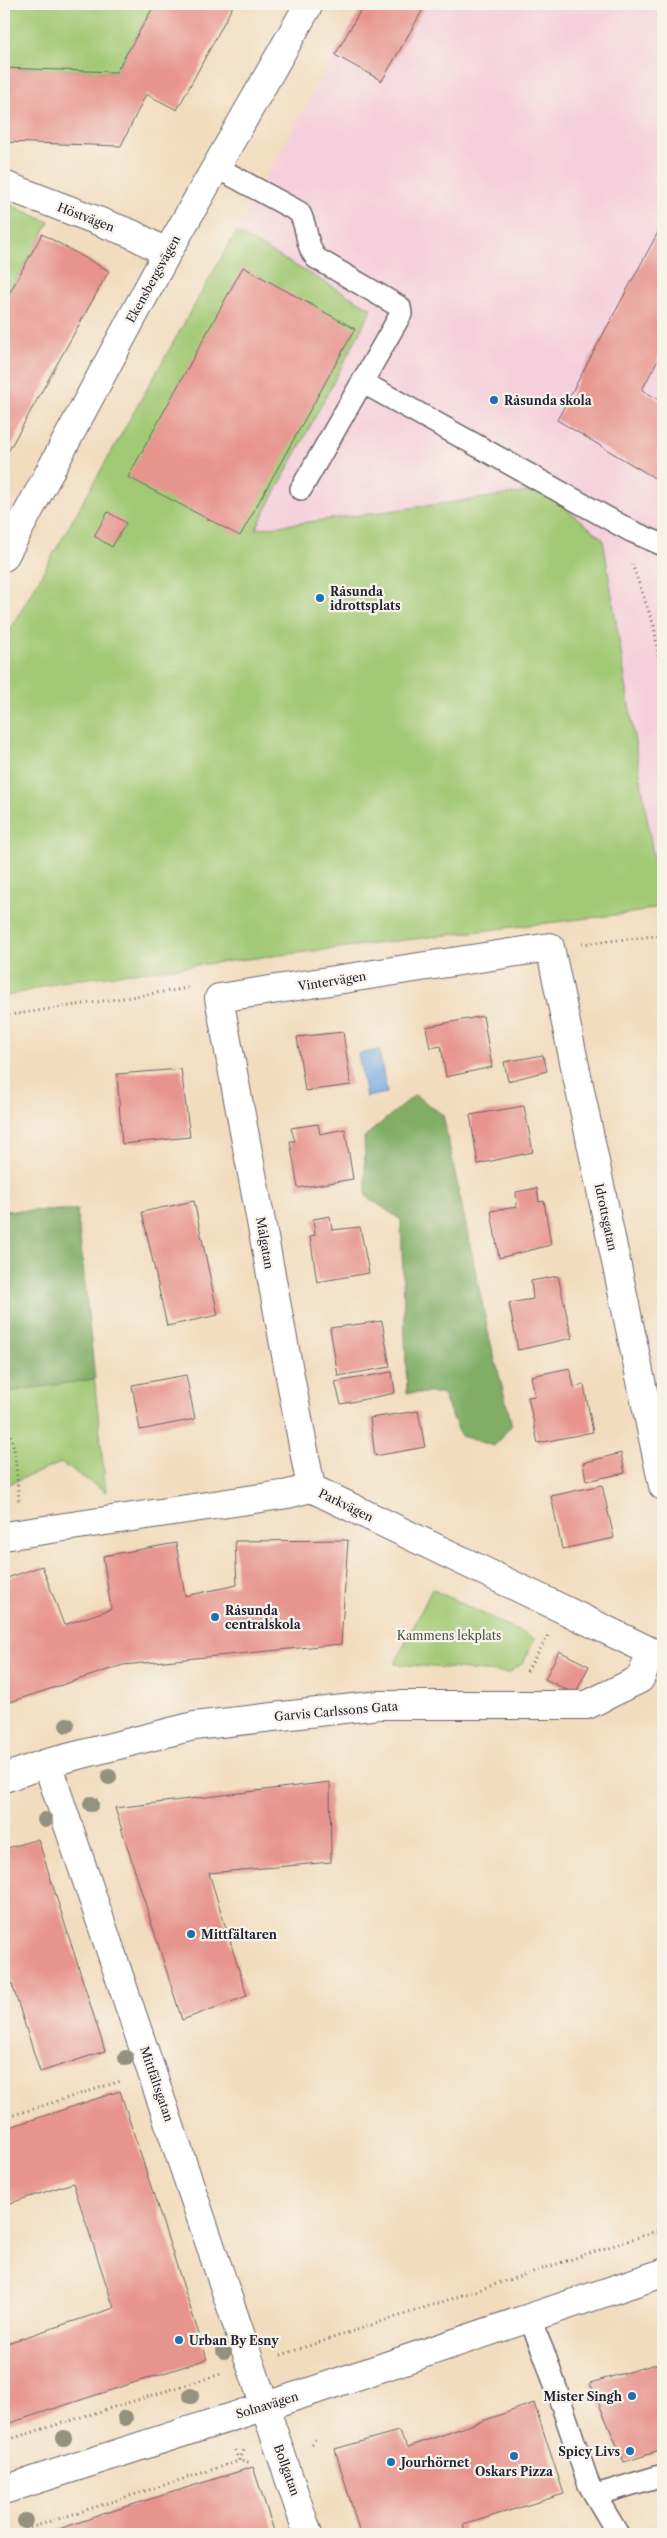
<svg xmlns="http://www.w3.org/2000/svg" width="667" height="2538" viewBox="0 0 667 2538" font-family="'Libre Caslon Text',serif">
<rect width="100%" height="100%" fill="#f7f3e8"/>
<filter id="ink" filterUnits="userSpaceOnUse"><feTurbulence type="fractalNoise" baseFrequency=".02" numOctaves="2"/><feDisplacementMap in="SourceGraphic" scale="10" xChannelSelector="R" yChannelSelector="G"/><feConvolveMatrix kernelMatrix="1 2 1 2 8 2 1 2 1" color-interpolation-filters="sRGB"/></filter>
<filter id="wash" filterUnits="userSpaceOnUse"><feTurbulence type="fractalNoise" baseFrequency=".0096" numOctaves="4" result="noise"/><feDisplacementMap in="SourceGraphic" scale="20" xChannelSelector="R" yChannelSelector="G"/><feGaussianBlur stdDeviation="1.12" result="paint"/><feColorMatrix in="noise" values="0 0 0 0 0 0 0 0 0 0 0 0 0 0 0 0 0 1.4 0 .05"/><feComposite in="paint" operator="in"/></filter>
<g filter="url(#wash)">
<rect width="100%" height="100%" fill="#f2dcbe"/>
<path fill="#f5cfdb" d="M 362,4 L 663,4 L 663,906 L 661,906 L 603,539 L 535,491 L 256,529 L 372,309 L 236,232 Z"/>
<path fill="#a2c974" stroke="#627658" d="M 4,4 L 155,4 L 116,72 L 4,68 Z
M 4,202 L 49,222 L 4,303 Z
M 236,232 L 372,309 L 256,529 L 535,491 L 546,492 L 603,539 L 661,906 L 639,912 L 64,981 L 4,997 L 4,641 Z
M 77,1210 L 106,1492 L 61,1463 L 4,1486 L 4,1211 Z
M 432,1589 L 535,1639 L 523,1663 L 509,1673 L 395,1664 Z"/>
<path fill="#81ad66" stroke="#526850" d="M 415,1095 L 443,1115 L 489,1336 L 512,1425 L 494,1446 L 461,1436 L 442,1393 L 407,1393 L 401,1220 L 366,1196 L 364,1137 Z
M 77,1210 L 95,1379 L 14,1391 L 4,1390 L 4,1211 Z"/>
<path fill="#75a9e1" stroke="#4c668e" d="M 379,1050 L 387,1093 L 366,1097 L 358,1054 Z"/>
<g id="blocks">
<path fill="#e7948e" d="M 155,4 L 234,4 L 177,110 L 146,94 L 121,146 L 4,142 L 4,68 L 116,72 Z
M 364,4 L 426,4 L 382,81 L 335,55 Z
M 663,223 L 663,350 L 642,390 L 663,402 L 663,483 L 557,420 Z
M 42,234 L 109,271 L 4,459 L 4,303 Z
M 243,267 L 355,329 L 240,536 L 128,477 Z
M 108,512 L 126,523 L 112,547 L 94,536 Z
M 483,1016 L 492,1067 L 446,1077 L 441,1046 L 430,1048 L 426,1027 Z
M 343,1032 L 351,1085 L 305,1091 L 297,1037 Z
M 543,1055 L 547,1071 L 508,1081 L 504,1062 Z
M 181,1069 L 190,1137 L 122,1144 L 117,1074 Z
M 524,1106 L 533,1152 L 478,1164 L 470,1115 Z
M 318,1124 L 320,1134 L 345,1129 L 353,1179 L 298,1188 L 290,1141 L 295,1141 L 291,1128 Z
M 537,1188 L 539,1202 L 544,1201 L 551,1245 L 499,1258 L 491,1211 L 517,1207 L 516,1192 Z
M 194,1201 L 218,1315 L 167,1326 L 142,1212 Z
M 330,1216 L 332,1230 L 360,1227 L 369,1273 L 317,1282 L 310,1236 L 315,1235 L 313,1219 Z
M 558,1276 L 572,1338 L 518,1350 L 509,1303 L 533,1299 L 531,1281 Z
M 382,1321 L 390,1367 L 338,1376 L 330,1328 Z
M 570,1368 L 574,1387 L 584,1385 L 593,1432 L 538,1443 L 528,1397 L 535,1396 L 531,1376 Z
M 392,1372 L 395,1393 L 341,1404 L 335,1382 Z
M 186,1375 L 195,1419 L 140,1430 L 132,1385 Z
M 418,1411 L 425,1447 L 375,1456 L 370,1418 Z
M 621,1453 L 625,1473 L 586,1481 L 583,1463 Z
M 602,1485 L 614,1538 L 562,1549 L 551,1496 Z
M 348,1540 L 341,1644 L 123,1665 L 4,1704 L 4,1579 L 42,1566 L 64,1625 L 111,1609 L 103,1556 L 176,1543 L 185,1596 L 237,1585 L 235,1541 Z
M 559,1651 L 589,1666 L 575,1694 L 545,1679 Z
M 330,1782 L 331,1862 L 209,1873 L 247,1996 L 182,2020 L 115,1808 Z
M 38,1839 L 105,2051 L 40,2072 L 4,1959 L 4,1849 Z
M 120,2091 L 207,2359 L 4,2425 L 4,2344 L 114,2308 L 73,2183 L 4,2205 L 4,2129 Z
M 663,2362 L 663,2450 L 624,2462 L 590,2383 Z
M 534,2403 L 564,2494 L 463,2525 L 466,2534 L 360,2534 L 335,2449 L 398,2431 L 408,2447 Z
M 253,2467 L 275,2534 L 45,2534 L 106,2513 Z"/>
</g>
</g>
<g filter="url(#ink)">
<use href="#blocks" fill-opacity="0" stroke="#6b6369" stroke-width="1"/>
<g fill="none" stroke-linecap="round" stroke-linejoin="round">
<defs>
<path id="service" d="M 216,167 L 299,212 C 308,226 305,245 316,258 L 400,307 L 401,314 L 301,489
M 362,382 L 631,531 L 663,545
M 529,2317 L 545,2356 L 589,2485 L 618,2534
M 596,2495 L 663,2475"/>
<path id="minor" d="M 4,185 L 132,234 L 167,253
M 4,557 L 167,253 L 309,4
M 311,1488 L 219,998 L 550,947 L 663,1486
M 4,1536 L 288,1494 L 311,1488 L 652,1652 L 663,1655
M 47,1763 L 308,2534
M 4,1778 L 47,1763 L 194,1726 L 379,1705 L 587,1705 L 640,1679 L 652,1652"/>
<path id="tertiary" d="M 4,2490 L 303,2394 L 663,2273"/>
</defs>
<use href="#service" stroke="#6b6369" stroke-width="24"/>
<use href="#minor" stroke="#6b6369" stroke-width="30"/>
<use href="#tertiary" stroke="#6b6369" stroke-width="30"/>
<path stroke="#6b6369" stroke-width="3" stroke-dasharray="1 4" stroke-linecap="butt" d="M 632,564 L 654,626 L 663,686
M 582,944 L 663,935
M 4,1016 L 189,988
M 4,1411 L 15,1453 L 19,1502
M 527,1671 L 548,1636
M 4,2118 L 121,2081
M 281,2355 L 663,2229
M 4,2441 L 221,2374
M 311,2444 L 317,2437
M 235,2450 L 239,2461 L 249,2462
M 11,2534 L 239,2461 L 244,2450"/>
<use href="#service" stroke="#fff" stroke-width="21"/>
<use href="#minor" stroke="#fff" stroke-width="28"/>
<use href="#tertiary" stroke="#fff" stroke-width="28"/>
</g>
<g fill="#94917f">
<circle cx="67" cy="1725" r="8"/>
<circle cx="109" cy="1777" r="8"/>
<circle cx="91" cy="1804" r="8"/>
<circle cx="45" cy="1820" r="8"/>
<circle cx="126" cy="2058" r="8"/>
<circle cx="224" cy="2351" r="8"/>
<circle cx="191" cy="2396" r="8"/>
<circle cx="125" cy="2418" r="8"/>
<circle cx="64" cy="2438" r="8"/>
<circle cx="25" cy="2521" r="8"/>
</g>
</g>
<g fill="#1f6fb2" stroke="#f7f3e8" stroke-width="2">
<circle cx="494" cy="400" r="5"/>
<circle cx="320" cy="598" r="5"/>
<circle cx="215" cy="1617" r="5"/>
<circle cx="191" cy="1934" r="5"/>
<circle cx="179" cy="2340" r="5"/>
<circle cx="632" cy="2396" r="5"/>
<circle cx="630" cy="2451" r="5"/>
<circle cx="514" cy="2456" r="5"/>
<circle cx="391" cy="2462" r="5"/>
</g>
<g text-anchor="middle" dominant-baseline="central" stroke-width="4.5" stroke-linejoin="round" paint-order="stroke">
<g font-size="12" fill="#22223b" stroke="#f7f3e8">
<text transform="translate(86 217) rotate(21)">Höstvägen</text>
<text transform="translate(153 279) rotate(-61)">Ekensbergsvägen</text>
<text transform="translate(332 981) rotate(-9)">Vintervägen</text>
<text transform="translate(606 1217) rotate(78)">Idrottsgatan</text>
<text transform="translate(265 1243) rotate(80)">Målgatan</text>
<text transform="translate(346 1505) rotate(26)">Parkvägen</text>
<text transform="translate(336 1711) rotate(-5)">Garvis Carlssons Gata</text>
<text transform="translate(157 2084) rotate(71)">Mittfältsgatan</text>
<text transform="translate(267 2405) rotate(-17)">Solnavägen</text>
<text transform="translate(287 2470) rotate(70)">Bollgatan</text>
</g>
<g font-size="12" font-weight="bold" fill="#22223b" stroke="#f7f3e8" text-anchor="start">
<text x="504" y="400">Råsunda skola</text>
<text x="330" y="591">Råsunda<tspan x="330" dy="14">idrottsplats</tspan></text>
<text x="225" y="1610">Råsunda<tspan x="225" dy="14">centralskola</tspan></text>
<text x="201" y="1934">Mittfältaren</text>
<text x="189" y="2340">Urban By Esny</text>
<text x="622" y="2396" text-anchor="end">Mister Singh</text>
<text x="620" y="2451" text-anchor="end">Spicy Livs</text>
<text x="401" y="2462">Jourhörnet</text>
<text x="514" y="2471" text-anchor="middle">Oskars Pizza</text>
</g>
<g font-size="12" fill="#48544c" stroke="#f7f3e8">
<text x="449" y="1635">Kammens lekplats</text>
</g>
</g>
<rect width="667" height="2538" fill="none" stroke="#f7f3e8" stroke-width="20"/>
</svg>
